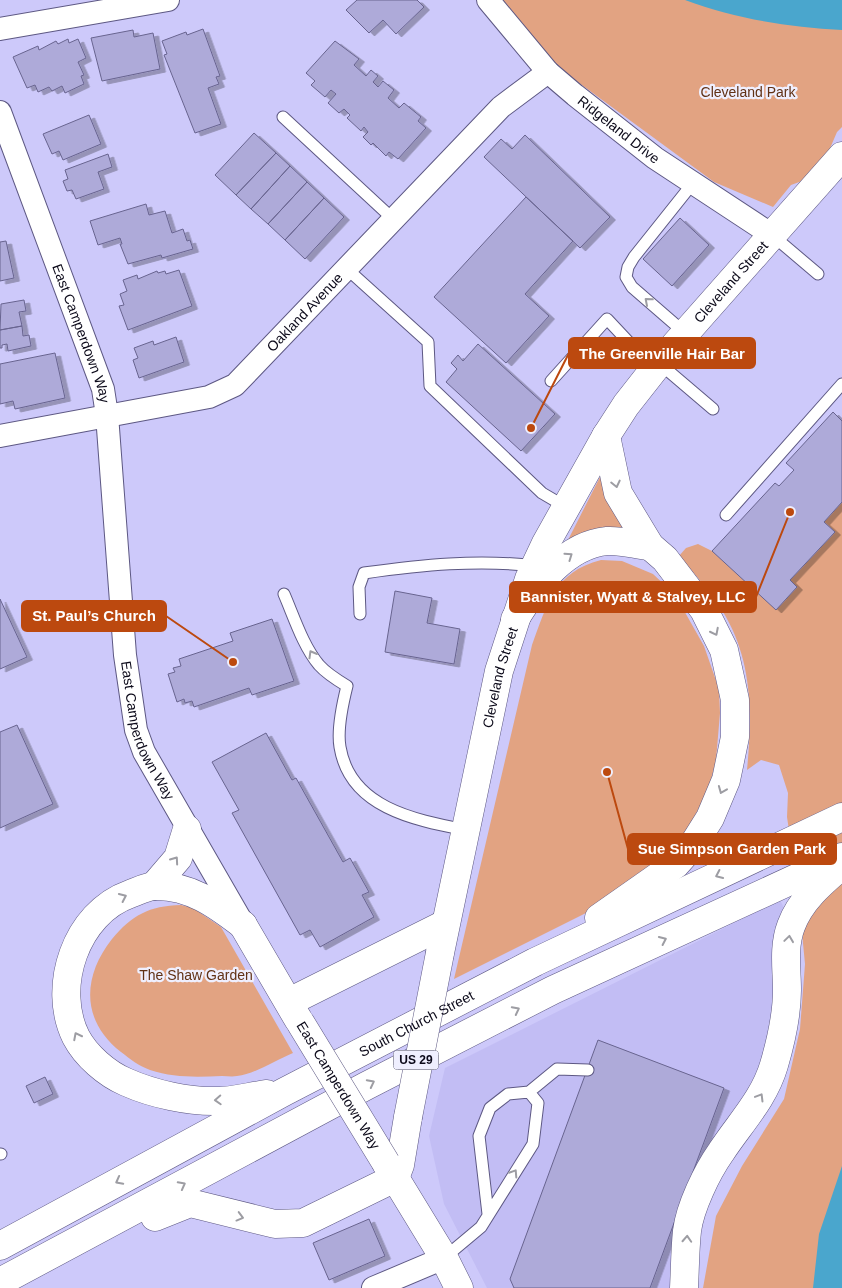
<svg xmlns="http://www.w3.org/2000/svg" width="842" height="1288" viewBox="0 0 842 1288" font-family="Helvetica,sans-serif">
<defs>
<filter id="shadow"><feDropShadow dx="5.5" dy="3" stdDeviation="0" flood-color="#0004"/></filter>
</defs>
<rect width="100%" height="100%" fill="#cdc9fa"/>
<path fill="#c2bdf4" d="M 780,900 L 788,916 L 776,998 L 760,1076 L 674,1247 L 669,1288 L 487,1288 L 444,1204 L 429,1136 L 445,1068 Z"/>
<path fill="#e2a382" d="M 502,0 L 842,0 L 842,127 L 837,132 L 825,160 L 802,181 L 791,185 L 773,207 L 714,182 L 560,69 Z
M 600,477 L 611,498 L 635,537 C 610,533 591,526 568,540 Z
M 842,502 L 842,1288 L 703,1288 L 716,1216 L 742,1166 L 784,1099 L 800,1029 L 805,964 L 798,891 L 787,817 L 788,793 L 779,765 L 761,760 L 747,770 C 752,717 753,665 726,617 C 714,595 695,575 679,556 L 686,548 L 698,544 L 712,551 L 776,609 L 797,587 L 790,580 L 835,532 L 824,522 Z
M 601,560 L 622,561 L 653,574 L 669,589 L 682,607 L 704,646 L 719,689 L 720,713 L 716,760 L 710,784 L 700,806 L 677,848 L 620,896 L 454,979 L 532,645 C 547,605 554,572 601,560 Z
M 181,905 L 193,908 L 221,927 L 293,1053 C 276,1060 255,1074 237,1076 C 232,1077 227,1076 222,1076 C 197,1077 174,1078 150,1070 C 139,1066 130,1059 121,1052 C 81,1021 82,977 112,939 C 132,915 149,906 181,905 Z"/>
<path fill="#4aa6cd" d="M 685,0 L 842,0 L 842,30 C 788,27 736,19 685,0 Z
M 842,1166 L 842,1288 L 813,1288 L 819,1234 Z"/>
<path fill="#aeaad9" stroke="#68648f" filter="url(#shadow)" d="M 357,0 L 417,0 L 424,7 L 396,34 L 383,20 L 369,33 L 346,10 Z
M 203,29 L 220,76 L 216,77 L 219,84 L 208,88 L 221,124 L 195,133 L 164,55 L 167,54 L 162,41 L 186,32 L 187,35 Z
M 133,30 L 134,37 L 153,33 L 160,69 L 102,81 L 91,38 Z
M 68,39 L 69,43 L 78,39 L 86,58 L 78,62 L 84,75 L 81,76 L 84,84 L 65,93 L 62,86 L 52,91 L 49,87 L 38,92 L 35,85 L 27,88 L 13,57 L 38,46 L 39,50 L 56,41 L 58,44 Z
M 335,41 L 359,59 L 354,65 L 366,76 L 371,70 L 378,76 L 373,82 L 378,87 L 383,81 L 394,90 L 388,98 L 399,108 L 404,103 L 421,117 L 418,121 L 426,128 L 398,159 L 389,152 L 386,156 L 373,143 L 371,145 L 363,137 L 368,132 L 364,127 L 361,131 L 347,118 L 350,115 L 344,109 L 339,113 L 328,103 L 336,94 L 331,90 L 325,97 L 311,85 L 315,81 L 306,73 Z
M 89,115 L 101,144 L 63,160 L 59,151 L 52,154 L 43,134 Z
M 254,133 L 276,153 L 236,195 L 215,175 Z
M 525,135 L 610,217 L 580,248 L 484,157 L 501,139 L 512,149 Z
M 276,153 L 290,166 L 251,209 L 236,195 Z
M 108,154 L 112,167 L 98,172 L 104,189 L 76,199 L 72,190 L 67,191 L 63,181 L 68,179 L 65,170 Z
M 290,166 L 307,182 L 268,224 L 251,209 Z
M 307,182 L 324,198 L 285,240 L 268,224 Z
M 526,197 L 573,241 L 525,294 L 549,316 L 506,363 L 434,297 Z
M 324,198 L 344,217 L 305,259 L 285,240 Z
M 146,204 L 149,215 L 165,211 L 172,233 L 183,229 L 187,241 L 190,240 L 193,249 L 162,258 L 161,255 L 128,264 L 120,244 L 122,244 L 120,238 L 98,245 L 90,221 Z
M 680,218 L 709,245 L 672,286 L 643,259 Z
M 6,241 L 14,278 L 0,281 L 0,242 Z
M 179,270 L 192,306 L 128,330 L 119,306 L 124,305 L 120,294 L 127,291 L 123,280 L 137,275 L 138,279 L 157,271 L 158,273 L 165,271 L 166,274 Z
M 24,300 L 26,311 L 19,312 L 22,326 L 0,330 L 1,304 Z
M 22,326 L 23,336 L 29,335 L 31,346 L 8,351 L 7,344 L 2,345 L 2,348 L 0,348 L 0,330 Z
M 176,337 L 184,362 L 139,378 L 133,360 L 138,358 L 134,348 L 153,341 L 154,345 Z
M 478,344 L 555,414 L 521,451 L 446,382 L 457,369 L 451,363 L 458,355 L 463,361 Z
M 55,353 L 65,398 L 15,409 L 13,401 L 0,404 L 0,364 Z
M 833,412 L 842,421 L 842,502 L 824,522 L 835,532 L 790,580 L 797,587 L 776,610 L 712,551 L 775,483 L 779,486 L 794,470 L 786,463 Z
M 395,591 L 432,598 L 427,623 L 460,629 L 454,664 L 385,652 Z
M 0,599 L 27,657 L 0,669 Z
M 272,619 L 294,681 L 252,695 L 249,688 L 194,707 L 192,701 L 185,703 L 184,699 L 177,702 L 168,674 L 175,672 L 173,668 L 181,666 L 179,659 L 233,641 L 230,633 Z
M 17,725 L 53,804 L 0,828 L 0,732 Z
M 266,733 L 292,780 L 296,778 L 343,862 L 350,858 L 369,892 L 362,895 L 374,917 L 320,947 L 310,930 L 300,935 L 232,813 L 239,810 L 212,762 Z
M 598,1040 L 724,1088 L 650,1288 L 514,1288 L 510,1279 Z
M 45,1077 L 53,1094 L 34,1103 L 26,1086 Z
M 369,1219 L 385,1256 L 329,1280 L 313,1243 Z"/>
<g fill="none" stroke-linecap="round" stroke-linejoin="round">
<defs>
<path id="lane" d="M 283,117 L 393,219
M 772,235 L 818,274
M 346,268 L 428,342 L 430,386 L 542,493 L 566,507
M 685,333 L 632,287 L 626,277 L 628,267 L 634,257 L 693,183
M 659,363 L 713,409
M 551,381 L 607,319 L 637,351 L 657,367
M 726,515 L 842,384
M 284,594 C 294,617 303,646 319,665 C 327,674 337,680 347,686 C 343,702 337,730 340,747 C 350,808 415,820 466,830
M 360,614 L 359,587 L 364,573 C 421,565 478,559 535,566
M 529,1092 L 557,1069 L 588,1070
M 0,1154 L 1,1154
M 444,1258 L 481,1227 L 533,1144 L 538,1103 L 529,1092 L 508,1094 L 490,1108 L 479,1136 L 488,1214"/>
<g id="street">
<path id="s1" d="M 488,0 L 548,72 L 575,95 L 655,158 L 772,235"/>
<path d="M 0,29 L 168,0"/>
<path id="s2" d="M 0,112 L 103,389 L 107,415 L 125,655 L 136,730 L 144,752 L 242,922"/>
<path id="s3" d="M 0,436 L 209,397 L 235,385 L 501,107 L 548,72"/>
<path d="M 373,1288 L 444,1258"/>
</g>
<g id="secondary">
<path d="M 243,925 L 298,1019"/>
<path id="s4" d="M 440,953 L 499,671 L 529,579 L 546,543 L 606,436 L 626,405 L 659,363 L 842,156"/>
<path d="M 289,1002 L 445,924"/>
<path d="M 386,1163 L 444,1258 L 459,1288"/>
<path d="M 395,1178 L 400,1165 L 408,1117"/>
</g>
<g id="primary">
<path d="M 515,619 C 536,585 565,545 607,541 C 621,540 637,545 650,546"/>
<path d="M 154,886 L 178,858 L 187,829"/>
<path d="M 599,918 L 676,864 L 693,845 L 710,818 L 726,780 L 735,737 L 735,700 L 724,650 L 704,610 L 665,559 L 650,546 L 618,493 L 606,436"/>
<path d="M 243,925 C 217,905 190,885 155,886 C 148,886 138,891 130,894 C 76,913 51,987 76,1037 C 86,1056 107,1074 126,1082 C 153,1094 189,1102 219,1101 C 234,1101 251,1096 267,1094"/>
<path d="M 155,1217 L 190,1203 L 275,1224 L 303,1223 L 395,1178"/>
<path id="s5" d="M 0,1246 L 284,1092 L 535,962 L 842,817"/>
<path d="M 0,1282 L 366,1086 L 553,990 L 842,857"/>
<path d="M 684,1288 C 685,1269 685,1250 687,1231 C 690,1207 707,1172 721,1152 C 740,1123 764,1099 774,1065 C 781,1041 787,1015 787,990 C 787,970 783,947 791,926 C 800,901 821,883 841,866"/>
</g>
</defs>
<use href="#lane" stroke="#5d5883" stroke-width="13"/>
<use href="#street" stroke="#5d5883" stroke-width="24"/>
<use href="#secondary" stroke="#5d5883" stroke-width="29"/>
<use href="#primary" stroke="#5d5883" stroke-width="29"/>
<use href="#lane" stroke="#fff" stroke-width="11"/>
<use href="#street" stroke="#fff" stroke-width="22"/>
<use href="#secondary" stroke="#fff" stroke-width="28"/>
<use href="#primary" stroke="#fff" stroke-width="28"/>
<defs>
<g id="secondary-bridge">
<path id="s6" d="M 300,1022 L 386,1163"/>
<path d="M 408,1117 L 440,953"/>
</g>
</defs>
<use href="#secondary-bridge" stroke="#5d5883" stroke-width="29" stroke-linecap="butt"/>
<use href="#secondary-bridge" stroke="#fff" stroke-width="28"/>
</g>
<defs><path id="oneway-chevron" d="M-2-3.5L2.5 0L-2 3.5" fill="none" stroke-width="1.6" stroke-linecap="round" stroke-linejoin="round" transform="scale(1.25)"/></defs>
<g stroke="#9d9da3">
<use href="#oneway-chevron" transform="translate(648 301) rotate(-139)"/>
<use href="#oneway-chevron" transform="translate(616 484) rotate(77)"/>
<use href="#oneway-chevron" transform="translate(569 556) rotate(-35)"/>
<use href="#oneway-chevron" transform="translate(715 632) rotate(63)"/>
<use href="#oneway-chevron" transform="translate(312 654) rotate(-120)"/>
<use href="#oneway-chevron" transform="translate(722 790) rotate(112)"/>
<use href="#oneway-chevron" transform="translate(175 860) rotate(-55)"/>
<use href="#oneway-chevron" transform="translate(719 875) rotate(155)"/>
<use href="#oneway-chevron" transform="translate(123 897) rotate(-25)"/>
<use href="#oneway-chevron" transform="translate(789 939) rotate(-82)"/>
<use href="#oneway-chevron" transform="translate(663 940) rotate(-25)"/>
<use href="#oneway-chevron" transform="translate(516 1010) rotate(-27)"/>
<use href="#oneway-chevron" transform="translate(77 1036) rotate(-117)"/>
<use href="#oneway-chevron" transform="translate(371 1083) rotate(-27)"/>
<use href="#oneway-chevron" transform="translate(760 1097) rotate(-59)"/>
<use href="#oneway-chevron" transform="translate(218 1100) rotate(177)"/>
<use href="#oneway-chevron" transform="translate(514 1173) rotate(-57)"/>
<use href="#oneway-chevron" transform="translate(119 1181) rotate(152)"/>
<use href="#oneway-chevron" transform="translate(182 1185) rotate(-28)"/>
<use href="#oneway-chevron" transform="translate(240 1217) rotate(15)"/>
<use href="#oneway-chevron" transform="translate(687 1239) rotate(-87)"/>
</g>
<g text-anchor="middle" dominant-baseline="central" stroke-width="4.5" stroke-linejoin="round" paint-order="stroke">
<rect fill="#efeffe" stroke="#4f4e5e" stroke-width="1" x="393.5" y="1050.5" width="45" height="19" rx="4"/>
<g font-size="12" font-weight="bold" fill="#0b0919">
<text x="416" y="1060">US 29</text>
</g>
<g font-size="14" fill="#613115" stroke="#efeffe">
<text x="748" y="92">Cleveland Park</text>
<text x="196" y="975">The Shaw Garden</text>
</g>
<g font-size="14" fill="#0b0919" stroke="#efeffe">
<text stroke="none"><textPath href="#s1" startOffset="185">Ridgeland Drive</textPath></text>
<text stroke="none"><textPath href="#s4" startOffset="746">Cleveland Street</textPath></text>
<text stroke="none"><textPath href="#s3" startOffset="342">Oakland Avenue</textPath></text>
<text stroke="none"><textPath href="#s2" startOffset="236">East Camperdown Way</textPath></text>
<text stroke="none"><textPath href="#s4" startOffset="282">Cleveland Street</textPath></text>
<text stroke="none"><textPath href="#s2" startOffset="642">East Camperdown Way</textPath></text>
<text stroke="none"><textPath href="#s5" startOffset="472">South Church Street</textPath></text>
<text stroke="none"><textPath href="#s6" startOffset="74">East Camperdown Way</textPath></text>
</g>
</g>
<path fill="none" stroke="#bc490f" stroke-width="2" d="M531 428L569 353M790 512L756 597M233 662L166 616M607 772L628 849"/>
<g fill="#bc490f" stroke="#efeffe" stroke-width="2">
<circle cx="531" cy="428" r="5"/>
<circle cx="790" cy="512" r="5"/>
<circle cx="233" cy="662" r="5"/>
<circle cx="607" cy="772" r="5"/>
</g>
<g fill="#bc490f" stroke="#bc490f" stroke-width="2">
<rect x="569" y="338" width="186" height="30" rx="5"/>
<rect x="510" y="582" width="246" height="30" rx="5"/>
<rect x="22" y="601" width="144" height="30" rx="5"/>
<rect x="628" y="834" width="208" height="30" rx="5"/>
</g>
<g font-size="15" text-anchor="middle" font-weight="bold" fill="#fff">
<text x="662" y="359">The Greenville Hair Bar</text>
<text x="633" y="602">Bannister, Wyatt &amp; Stalvey, LLC</text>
<text x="94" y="621">St. Paul’s Church</text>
<text x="732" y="854">Sue Simpson Garden Park</text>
</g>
</svg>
